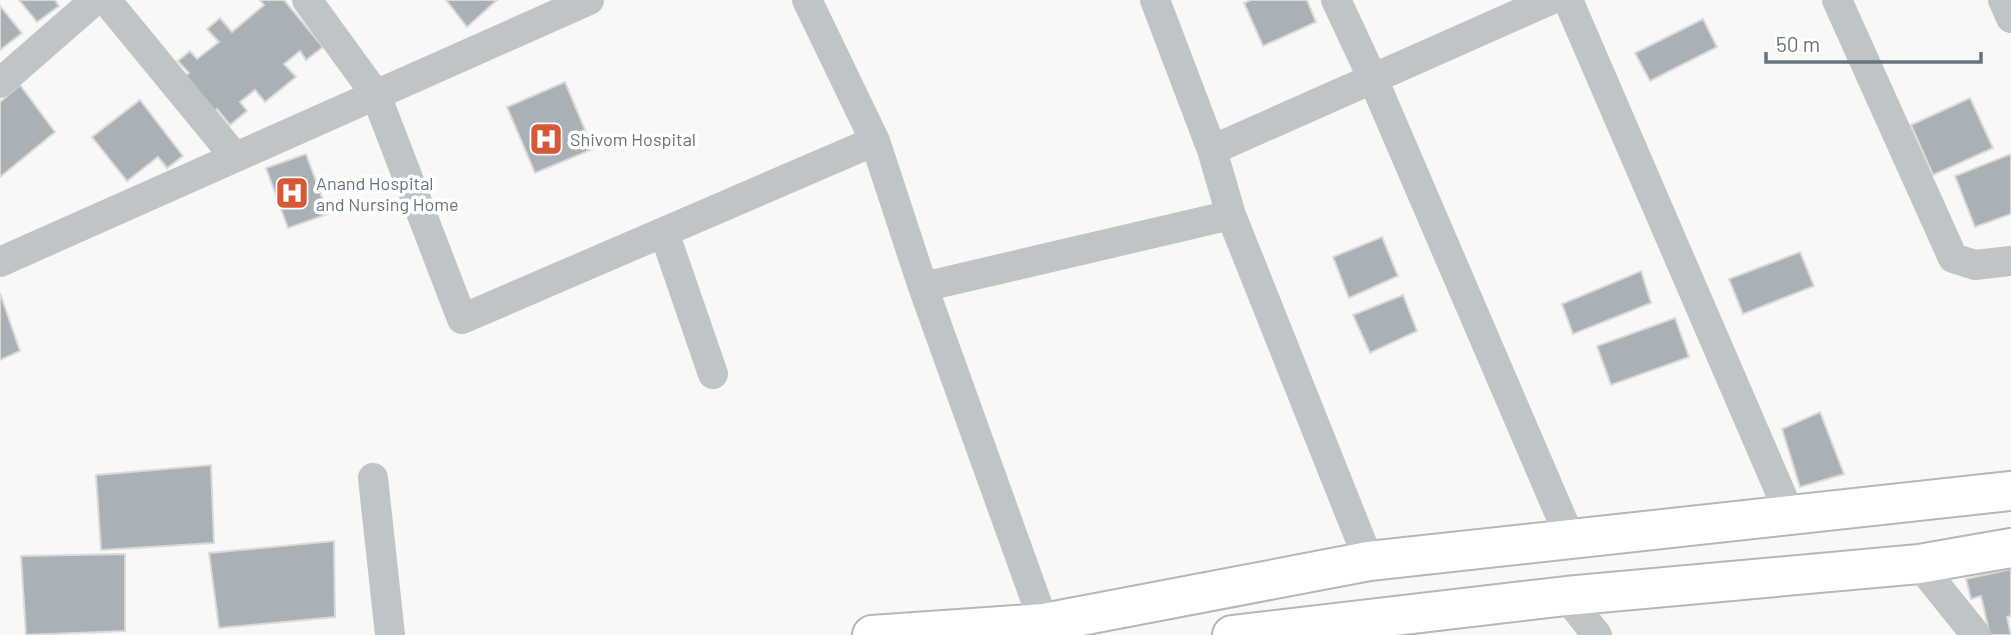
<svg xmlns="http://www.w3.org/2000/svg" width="2011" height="635" viewBox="0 0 2011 635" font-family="Barlow,sans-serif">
<rect width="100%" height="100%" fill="#f8f8f6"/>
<path fill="#a9b1b6" stroke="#dadad8" stroke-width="2" d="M 19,0 L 55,0 L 59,6 L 37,22 Z
M 260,0 L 284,0 L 323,47 L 306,60 L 300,51 L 284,64 L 296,77 L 265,102 L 255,90 L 240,102 L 247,111 L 230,125 L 217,109 L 212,114 L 182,78 L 189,73 L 178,61 L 190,51 L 197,59 L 219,42 L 207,29 L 220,18 L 232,32 L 264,5 Z
M 446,0 L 497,0 L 467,27 Z
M 1251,0 L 1307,0 L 1316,22 L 1263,46 L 1244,3 Z
M 0,6 L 22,33 L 0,50 Z
M 1703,19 L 1717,47 L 1650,81 L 1635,53 Z
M 565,82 L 593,149 L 535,173 L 507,107 Z
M 20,85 L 55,132 L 0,177 L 0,102 Z
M 1970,98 L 1993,148 L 1933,175 L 1911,125 Z
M 140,100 L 183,156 L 167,168 L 158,157 L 127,181 L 92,137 Z
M 306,154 L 328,214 L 288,228 L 266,168 Z
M 2011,154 L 2011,214 L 1975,227 L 1955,176 Z
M 1382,237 L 1398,276 L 1349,298 L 1333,257 Z
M 1800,252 L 1814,286 L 1743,314 L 1729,279 Z
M 1641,271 L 1651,303 L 1573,334 L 1562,304 Z
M 0,293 L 20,351 L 0,360 Z
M 1403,295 L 1417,331 L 1370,353 L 1353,315 Z
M 1675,318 L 1689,357 L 1611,385 L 1597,346 Z
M 1820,412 L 1844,474 L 1800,487 L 1782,429 Z
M 211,465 L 214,543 L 101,550 L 96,475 Z
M 334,541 L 335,617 L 219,628 L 209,553 Z
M 125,554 L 125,631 L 26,635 L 21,556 Z
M 2011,569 L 2011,616 L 2007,617 L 2011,635 L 1990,635 L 1981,596 L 1971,599 L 1966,579 Z"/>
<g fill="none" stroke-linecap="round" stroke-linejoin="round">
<defs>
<path id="secondary" d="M 872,635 L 1044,623 L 1369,561 L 2011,491
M 1232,635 L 1566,596 L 1919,564 L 2011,548"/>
</defs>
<use href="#secondary" stroke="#b2b8bc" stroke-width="42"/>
<path stroke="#bfc4c7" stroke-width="30" d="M 106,0 L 235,157
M 307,0 L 376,95 L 462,319 L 875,141 L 923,287 L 1231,215 L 1212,150 L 1155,0
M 807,0 L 875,141
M 1336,0 L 1373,79 L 1571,540
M 1568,0 L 1791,517
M 1837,0 L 1953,258 L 1975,265 L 2011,261
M 2003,0 L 2011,18
M 0,83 L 95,0
M 1212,150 L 1550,0
M 1231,215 L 1369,561
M 664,232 L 713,374
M 0,262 L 589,0
M 923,287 L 1044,623
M 373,478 L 390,635
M 1919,564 L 1976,635
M 1566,596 L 1597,635"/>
<use href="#secondary" stroke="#fff" stroke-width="38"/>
</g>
<defs>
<symbol id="hospital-square" viewBox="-11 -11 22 22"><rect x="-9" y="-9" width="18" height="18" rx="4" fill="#d75837" stroke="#fff"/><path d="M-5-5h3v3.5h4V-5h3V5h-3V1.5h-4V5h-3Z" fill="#fff"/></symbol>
</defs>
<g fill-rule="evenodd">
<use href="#hospital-square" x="527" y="120" width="38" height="38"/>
<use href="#hospital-square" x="273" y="174" width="38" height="38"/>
</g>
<g text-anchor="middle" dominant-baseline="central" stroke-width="7" stroke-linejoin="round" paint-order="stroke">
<g font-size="18" fill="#65747f" stroke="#fff" text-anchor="start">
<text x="570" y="139">Shivom Hospital</text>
<text x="316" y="183">Anand Hospital<tspan x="316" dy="21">and Nursing Home</tspan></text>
</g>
</g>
<path d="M1766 52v10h215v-10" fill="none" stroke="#65747f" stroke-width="3.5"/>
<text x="1776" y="52" font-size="21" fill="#65747f" stroke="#ffffff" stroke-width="5" paint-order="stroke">50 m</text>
</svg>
